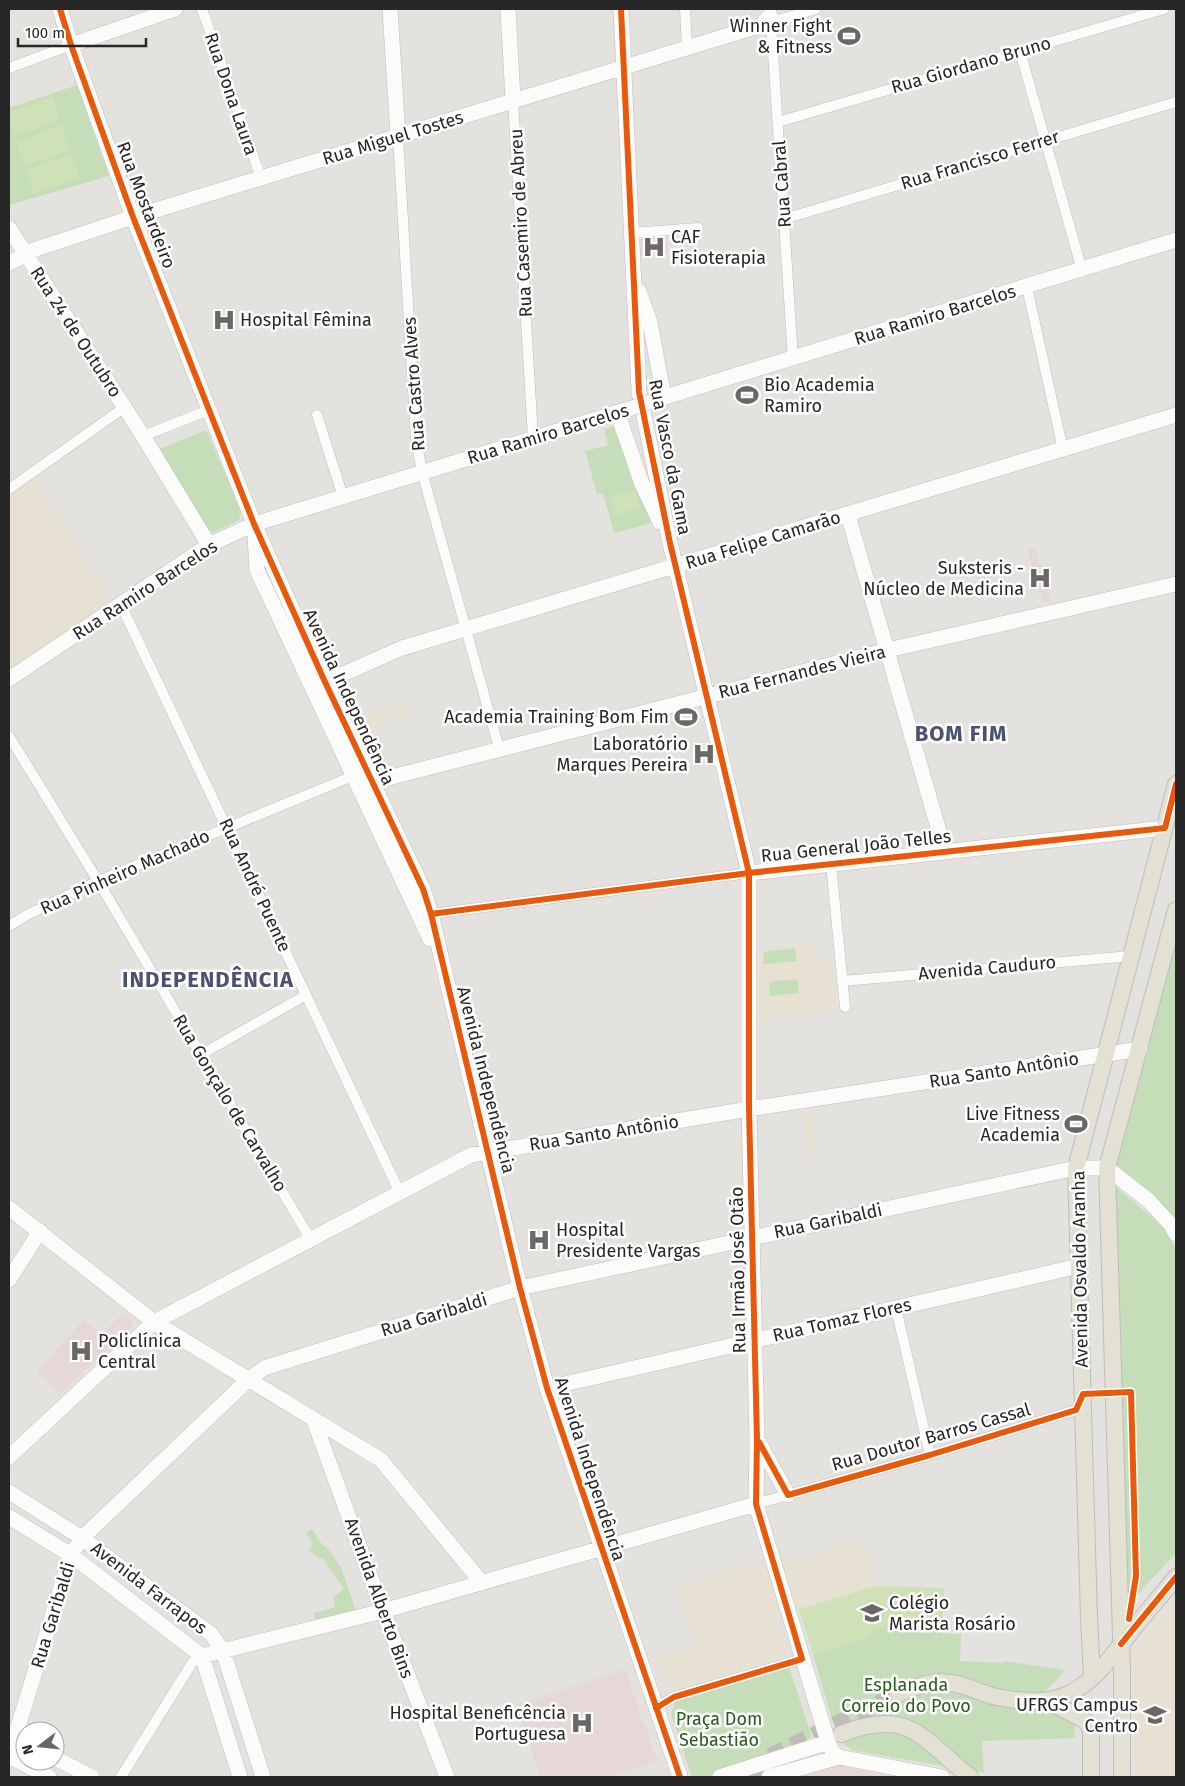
<svg xmlns="http://www.w3.org/2000/svg" width="1185" height="1786" viewBox="0 0 1185 1786" font-family="'Fira Sans',sans-serif">
<rect width="100%" height="100%" fill="#e4e2de"/>
<path fill="#e7e1d3" d="M 34,478 L 112,600 L 9,671 L 9,496 Z
M 408,700 L 410,704 L 405,705 L 408,715 L 394,719 L 359,734 L 354,723 Z
M 813,943 L 815,959 L 832,957 L 838,1010 L 793,1017 L 792,1014 L 780,1017 L 755,1019 L 756,950 Z
M 810,1111 L 817,1159 L 809,1160 L 802,1112 Z
M 863,1539 L 877,1586 L 944,1588 L 942,1633 L 890,1631 L 813,1654 L 799,1609 L 775,1617 L 787,1656 L 669,1690 L 659,1658 L 696,1646 L 678,1586 L 758,1561 L 761,1570 Z
M 1176,1598 L 1176,1777 L 1135,1777 L 1131,1653 Z"/>
<path fill="#e6d8d6" d="M 667,237 L 668,252 L 641,254 L 640,239 Z
M 1035,547 L 1051,601 L 1043,603 L 1027,549 Z
M 123,1313 L 135,1323 L 60,1394 L 37,1372 L 84,1319 L 101,1335 Z
M 625,1669 L 643,1723 L 644,1723 L 648,1732 L 647,1734 L 657,1761 L 617,1775 L 618,1777 L 540,1777 L 516,1705 Z
M 833,1764 L 890,1777 L 791,1777 Z"/>
<path fill="#c5deb9" d="M 77,85 L 109,176 L 9,205 L 9,108 Z
M 614,426 L 651,523 L 614,533 L 603,493 L 597,494 L 585,451 L 608,445 L 604,429 Z
M 206,430 L 241,511 L 239,520 L 214,532 L 204,529 L 157,450 Z
M 1176,934 L 1176,1219 L 1152,1194 L 1116,1167 L 1118,1152 Z
M 795,948 L 797,961 L 763,964 L 764,952 Z
M 797,979 L 799,993 L 770,996 L 769,982 Z
M 1115,1186 L 1164,1228 L 1176,1249 L 1176,1553 L 1126,1607 Z
M 312,1529 L 323,1546 L 325,1545 L 341,1567 L 356,1611 L 316,1621 L 314,1613 L 335,1607 L 333,1597 L 344,1589 L 322,1557 L 320,1559 L 309,1550 L 313,1544 L 306,1533 Z
M 888,1625 L 890,1631 L 961,1634 L 960,1661 L 1004,1663 L 1004,1661 L 1064,1670 L 1062,1675 L 1038,1698 L 1074,1723 L 1075,1738 L 982,1741 L 984,1773 L 856,1751 C 845,1747 841,1743 836,1733 L 813,1654 L 871,1636 L 869,1631 Z
M 789,1667 L 812,1737 L 707,1777 L 692,1777 L 671,1714 L 676,1699 Z"/>
<path fill="#cfe1b7" d="M 52,97 L 60,120 L 14,136 L 9,121 L 9,112 Z
M 62,125 L 70,150 L 24,166 L 16,142 Z
M 72,154 L 80,178 L 33,194 L 25,170 Z
M 635,490 L 640,507 L 615,515 L 610,498 Z
M 877,1586 L 944,1588 L 942,1633 L 890,1631 L 888,1625 L 870,1631 L 871,1636 L 813,1654 L 799,1609 Z"/>
<g fill="none" stroke-linecap="round" stroke-linejoin="round">
<path stroke="#bebdb9" stroke-width="16" stroke-dasharray="16 8" stroke-linecap="butt" d="M 770,1756 L 898,1694
M 750,1777 L 784,1761"/>
<defs>
<path id="street" d="M 202,9 L 261,178
M 685,9 L 687,47
M 1020,51 L 1082,270
M 9,68 L 71,45
M 513,100 L 533,438
M 778,122 L 1164,9
M 398,136 L 416,439 L 422,472 L 499,748
M 784,219 L 1176,102
M 631,233 L 698,228
M 1027,287 L 1063,450
M 793,359 L 771,22 L 816,9
M 317,415 L 343,497
M 143,436 L 209,410
M 9,489 L 125,407
M 121,605 L 400,1193
M 9,736 L 98,881 L 311,1240
M 831,864 L 845,1007
M 431,914 L 749,873
M 9,926 L 27,915 L 98,881 L 353,776
M 842,981 L 1131,956
M 202,1054 L 306,995
M 896,1308 L 930,1455
M 756,1504 L 930,1455 L 1083,1408
M 656,1708 L 674,1697 L 802,1659
M 121,1777 L 192,1663 L 202,1656"/>
<path id="secondary" d="M 60,9 L 71,45 L 133,217 L 254,524 L 325,682 L 423,889 L 431,914 L 520,1288 L 547,1388 L 680,1777
M 390,9 L 398,136
M 508,9 L 513,100
M 621,9 L 639,392 L 670,543 L 749,873 L 749,1109 L 757,1440 L 756,1504 L 828,1742 L 833,1753 L 839,1757
M 71,45 L 175,9
M 9,228 L 143,436 L 209,545
M 9,263 L 36,249 L 133,217 L 762,25 L 770,15
M 639,291 L 650,322 L 664,398
M 659,399 L 1176,240
M 617,412 L 642,484 L 660,522
M 848,515 L 945,852
M 255,536 L 257,570 L 430,939
M 9,679 L 209,545 L 254,524 L 626,410
M 325,682 L 402,648 L 1176,415
M 372,782 L 888,650 L 1176,584
M 749,873 L 1165,828
M 9,1208 L 154,1322 L 381,1460 L 482,1583
M 9,1280 L 40,1231
M 547,1388 L 1079,1266
M 313,1418 L 383,1611 L 447,1777
M 758,1441 L 788,1495
M 9,1457 L 154,1322 L 471,1155 L 749,1109 L 1140,1049
M 9,1492 L 82,1538 L 211,1634 L 223,1651 L 263,1777
M 9,1517 L 71,1555 L 202,1656 L 240,1777
M 202,1656 L 383,1611 L 756,1504
M 9,1756 L 71,1555 L 82,1538 L 248,1380 L 264,1368 L 520,1288 L 1076,1168 L 1107,1168 L 1149,1201 L 1171,1225 L 1176,1234
M 9,1756 L 49,1777
M 55,1758 L 92,1777
M 720,1777 L 828,1742
M 769,1777 L 839,1757 L 942,1777"/>
<path id="primary" d="M 1092,1676 L 1089,1617 L 1076,1168 L 1176,784
M 898,1694 C 915,1687 931,1680 950,1683 C 966,1684 981,1694 997,1697 C 1017,1701 1041,1704 1061,1697 C 1094,1686 1116,1650 1137,1624 C 1150,1608 1163,1593 1176,1577
M 1048,1701 L 1084,1720 L 1088,1724 L 1091,1731 L 1091,1777
M 841,1734 C 910,1707 921,1738 970,1777
M 1122,1777 L 1122,1670 L 1107,1168 L 1176,910"/>
</defs>
<use href="#street" stroke="#bebebf" stroke-width="11"/>
<use href="#secondary" stroke="#bebebf" stroke-width="16"/>
<use href="#primary" stroke="#bebdbc" stroke-width="18"/>
<use href="#street" stroke="#fbfbfa" stroke-width="10"/>
<use href="#secondary" stroke="#fbfbfa" stroke-width="15"/>
<use href="#primary" stroke="#e3e0d4" stroke-width="16"/>
<defs>
<path id="secondary-bridge" d="M 626,410 L 659,399"/>
</defs>
<use href="#secondary-bridge" stroke="#bebebf" stroke-width="16" stroke-linecap="butt"/>
<use href="#secondary-bridge" stroke="#fbfbfa" stroke-width="15"/>
<defs>
<path id="cycleway" d="M 60,9 L 71,45 L 133,217 L 254,524 L 325,682 L 423,889 L 431,914 L 520,1288 L 547,1388 L 680,1777
M 621,9 L 639,392 L 670,543 L 749,873 L 749,1109 L 757,1440 L 756,1504 L 802,1659 L 674,1697 L 656,1708
M 431,914 L 749,873 L 1165,828 L 1176,784
M 759,1442 L 788,1495 L 930,1455 L 1076,1410 L 1083,1394 L 1131,1392 L 1136,1576 L 1129,1619
M 1121,1644 L 1176,1577"/>
</defs>
<use href="#cycleway" stroke="#fff" stroke-width="9"/>
<use href="#cycleway" stroke="#e8590c" stroke-width="6"/>
</g>
<defs>
<symbol id="stadium-bare" viewBox="-9 -9 18 18"><path d="M0-5a6.5 5 0 1 0 0 10a6.5 5 0 1 0 0-10ZM-3.5-1.8h7v3.6h-7Z" fill="#696867" stroke="#fff" stroke-width="2.5" paint-order="stroke"/></symbol>
<symbol id="hospital-bare" viewBox="-9 -9 18 18"><path d="M-5-5h3v3.5h4V-5h3V5h-3V1.5h-4V5h-3Z" fill="#696867" stroke="#fff" stroke-width="2.5" paint-order="stroke"/></symbol>
<symbol id="school-bare" viewBox="-9 -9 18 18"><path d="M0-5L7-2L0 1L-7-2ZM-4 1L0 2.5L4 1V4Q0 6-4 4Z" fill="#696867" stroke="#fff" stroke-width="2.5" paint-order="stroke"/></symbol>
<symbol id="university-bare" viewBox="-9 -9 18 18"><path d="M0-5L7-2L0 1L-7-2ZM-4 1L0 2.5L4 1V4Q0 6-4 4Z" fill="#696867" stroke="#fff" stroke-width="2.5" paint-order="stroke"/></symbol>
</defs>
<g fill-rule="evenodd">
<use href="#stadium-bare" x="833" y="20" width="32" height="32"/>
<use href="#hospital-bare" x="638" y="231" width="32" height="32"/>
<use href="#hospital-bare" x="208" y="304" width="32" height="32"/>
<use href="#stadium-bare" x="731" y="379" width="32" height="32"/>
<use href="#hospital-bare" x="1024" y="562" width="32" height="32"/>
<use href="#stadium-bare" x="670" y="701" width="32" height="32"/>
<use href="#hospital-bare" x="688" y="738" width="32" height="32"/>
<use href="#stadium-bare" x="1060" y="1108" width="32" height="32"/>
<use href="#hospital-bare" x="523" y="1224" width="32" height="32"/>
<use href="#hospital-bare" x="65" y="1335" width="32" height="32"/>
<use href="#school-bare" x="856" y="1597" width="32" height="32"/>
<use href="#university-bare" x="1139" y="1699" width="32" height="32"/>
<use href="#hospital-bare" x="566" y="1707" width="32" height="32"/>
</g>
<g text-anchor="middle" dominant-baseline="central" stroke-width="5" stroke-linejoin="round" paint-order="stroke">
<g font-size="18" fill="#272727" stroke="#fff" text-anchor="end">
<text x="832" y="26">Winner Fight<tspan x="832" dy="21">&amp; Fitness</tspan></text>
<text x="671" y="237" text-anchor="start">CAF<tspan x="671" dy="21">Fisioterapia</tspan></text>
<text x="240" y="320" text-anchor="start">Hospital Fêmina</text>
<text x="764" y="385" text-anchor="start">Bio Academia<tspan x="764" dy="21">Ramiro</tspan></text>
<text x="1024" y="568">Suksteris -<tspan x="1024" dy="21">Núcleo de Medicina</tspan></text>
<text x="669" y="717">Academia Training Bom Fim</text>
<text x="688" y="744">Laboratório<tspan x="688" dy="21">Marques Pereira</tspan></text>
<text x="1060" y="1114">Live Fitness<tspan x="1060" dy="21">Academia</tspan></text>
<text x="556" y="1230" text-anchor="start">Hospital<tspan x="556" dy="21">Presidente Vargas</tspan></text>
<text x="98" y="1341" text-anchor="start">Policlínica<tspan x="98" dy="21">Central</tspan></text>
<text x="889" y="1603" text-anchor="start">Colégio<tspan x="889" dy="21">Marista Rosário</tspan></text>
<text x="1138" y="1705">UFRGS Campus<tspan x="1138" dy="21">Centro</tspan></text>
<text x="566" y="1713">Hospital Beneficência<tspan x="566" dy="21">Portuguesa</tspan></text>
</g>
<g font-size="18" fill="#272727" stroke="#fff">
<text transform="translate(971 65) rotate(-16)">Rua Giordano Bruno</text>
<text transform="translate(231 94) rotate(71)">Rua Dona Laura</text>
<text transform="translate(393 138) rotate(-17)">Rua Miguel Tostes</text>
<text transform="translate(980 160) rotate(-17)">Rua Francisco Ferrer</text>
<text transform="translate(782 184) rotate(-94)">Rua Cabral</text>
<text transform="translate(146 205) rotate(69)">Rua Mostardeiro</text>
<text transform="translate(521 223) rotate(-93)">Rua Casemiro de Abreu</text>
<text transform="translate(935 315) rotate(-17)">Rua Ramiro Barcelos</text>
<text transform="translate(76 332) rotate(57)">Rua 24 de Outubro</text>
<text transform="translate(414 384) rotate(-94)">Rua Castro Alves</text>
<text transform="translate(548 434) rotate(-17)">Rua Ramiro Barcelos</text>
<text transform="translate(670 457) rotate(79)">Rua Vasco da Gama</text>
<text transform="translate(763 540) rotate(-17)">Rua Felipe Camarão</text>
<text transform="translate(145 590) rotate(-33)">Rua Ramiro Barcelos</text>
<text transform="translate(802 672) rotate(-14)">Rua Fernandes Vieira</text>
<text transform="translate(349 697) rotate(65)">Avenida Independência</text>
<text transform="translate(856 846) rotate(-6)">Rua General João Telles</text>
<text transform="translate(125 872) rotate(-24)">Rua Pinheiro Machado</text>
<text transform="translate(255 885) rotate(65)">Rua André Puente</text>
<text transform="translate(987 968) rotate(-5)">Avenida Cauduro</text>
<text transform="translate(1004 1070) rotate(-9)">Rua Santo Antônio</text>
<text transform="translate(486 1080) rotate(76)">Avenida Independência</text>
<text transform="translate(230 1103) rotate(59)">Rua Gonçalo de Carvalho</text>
<text transform="translate(604 1133) rotate(-9)">Rua Santo Antônio</text>
<text transform="translate(828 1221) rotate(-12)">Rua Garibaldi</text>
<text transform="translate(1080 1269) rotate(-91)">Avenida Osvaldo Aranha</text>
<text transform="translate(738 1270) rotate(-91)">Rua Irmão José Otão</text>
<text transform="translate(434 1315) rotate(-17)">Rua Garibaldi</text>
<text transform="translate(842 1320) rotate(-13)">Rua Tomaz Flores</text>
<text transform="translate(931 1437) rotate(-16)">Rua Doutor Barros Cassal</text>
<text transform="translate(590 1469) rotate(72)">Avenida Independência</text>
<text transform="translate(149 1588) rotate(37)">Avenida Farrapos</text>
<text transform="translate(379 1598) rotate(70)">Avenida Alberto Bins</text>
<text transform="translate(53 1615) rotate(-73)">Rua Garibaldi</text>
</g>
<g font-size="18" fill="#285c1f" stroke="#fff">
<text x="906" y="1685">Esplanada<tspan x="906" dy="21">Correio do Povo</tspan></text>
<text x="719" y="1719">Praça Dom<tspan x="719" dy="21">Sebastião</tspan></text>
</g>
<g font-size="22" font-weight="bold" letter-spacing="1" fill="#4c5173" stroke="#fff">
<text x="961" y="733">BOM FIM</text>
<text x="208" y="979">INDEPENDÊNCIA</text>
</g>
</g>
<rect width="1185" height="1786" fill="none" stroke="#272727" stroke-width="20"/>
<g transform="translate(40 1746) rotate(254)"><circle r="24" fill="#ffffff" stroke="#a9a9a9"/>
<path d="M0-4L9 19L0 12L-9 19Z" fill="#696867"/>
<text y="-8" font-size="14" font-weight="bold" text-anchor="middle" fill="#272727">N</text>
</g>
<path d="M18 38v8h128v-8" fill="none" stroke="#272727" stroke-width="2.5"/>
<text x="25" y="38" font-size="15" fill="#272727" stroke="#ffffff" stroke-width="4" paint-order="stroke">100 m</text>
</svg>
